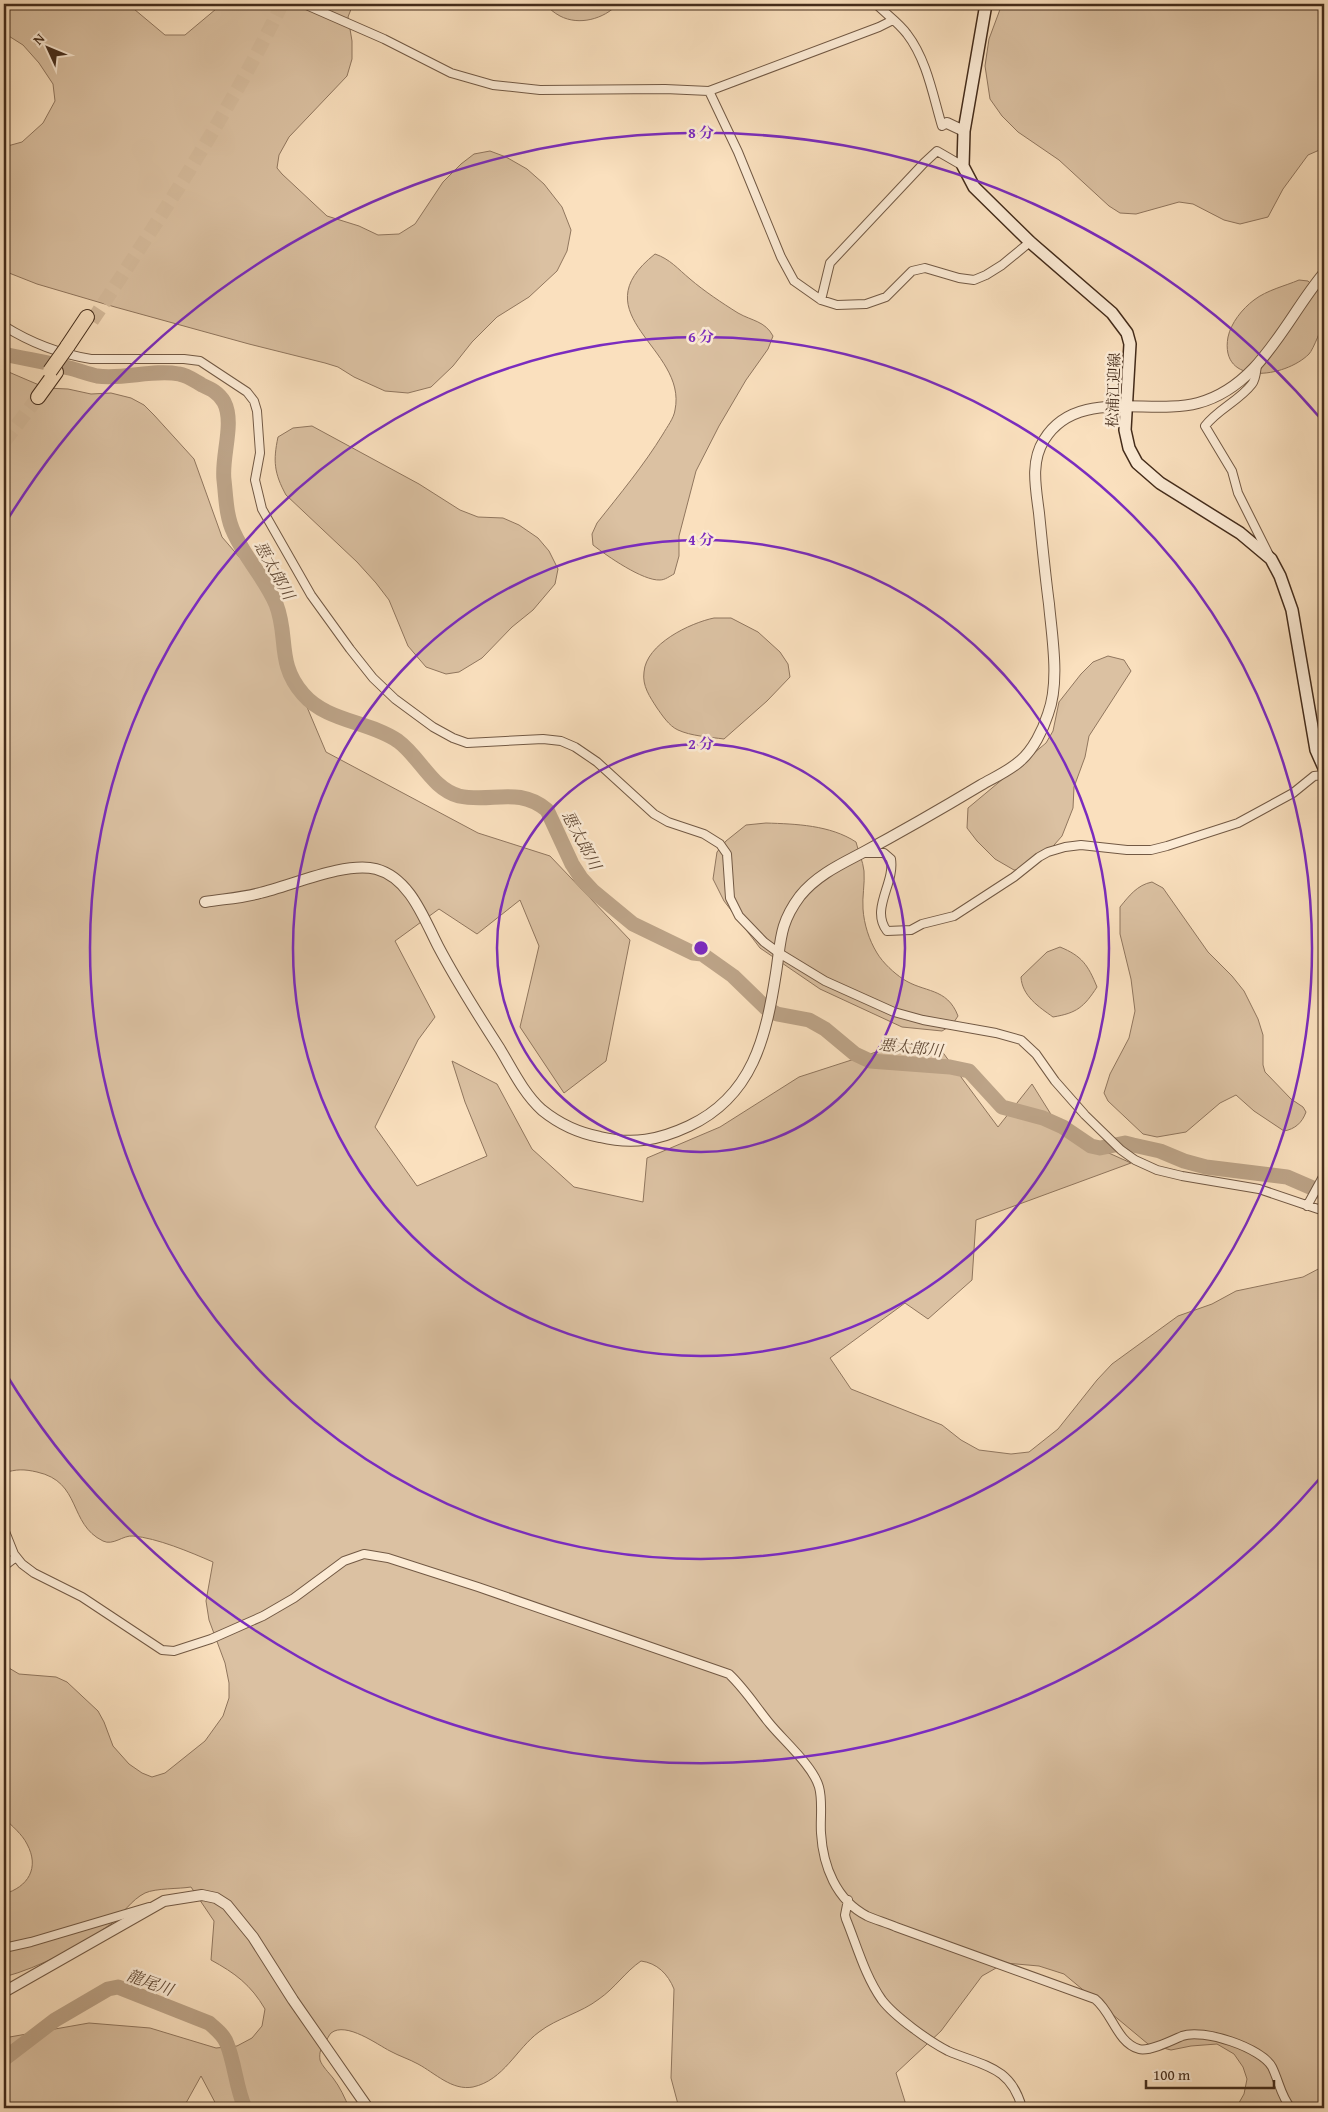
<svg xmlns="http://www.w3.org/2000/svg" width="1328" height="2112" viewBox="0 0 1328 2112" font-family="'Gentium Book Plus','Noto Serif JP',serif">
<rect width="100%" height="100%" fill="#fae0be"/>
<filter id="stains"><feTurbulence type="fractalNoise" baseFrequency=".004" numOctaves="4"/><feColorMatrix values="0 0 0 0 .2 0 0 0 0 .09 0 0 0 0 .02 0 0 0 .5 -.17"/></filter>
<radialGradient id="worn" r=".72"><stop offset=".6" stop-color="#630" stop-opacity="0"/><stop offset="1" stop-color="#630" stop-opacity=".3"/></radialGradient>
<path fill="#dbc1a2" stroke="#90765e" d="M 4,4 L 128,4 L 165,35 L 185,35 L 222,4 L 353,4 L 348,17 L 352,41 L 352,59 L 347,76 L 289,137 L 279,155 L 277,168 L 282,174 L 327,216 L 359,226 L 378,235 L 399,234 L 415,224 L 443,182 L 461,164 L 474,154 L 490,151 L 506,157 L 527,169 L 544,184 L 562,207 L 571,230 L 567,251 L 557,271 L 529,297 L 497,317 L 472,342 L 453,366 L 431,387 L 408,393 L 385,391 L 354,377 L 338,367 L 325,363 L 249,344 L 115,307 L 37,284 L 4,271 L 4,147 L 22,142 L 43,123 L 55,101 L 53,84 L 39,63 L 23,45 L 4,33 Z
M 544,4 L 618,4 C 604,19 579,26 560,16 C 554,13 549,8 544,4 Z
M 1002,4 L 1324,4 L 1324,148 L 1308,155 L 1283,189 L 1268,217 L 1240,224 L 1224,220 L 1193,204 L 1179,202 L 1136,214 L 1120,213 L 1109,206 L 1059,160 L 1018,132 L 1002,116 L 990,99 L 985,66 L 989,39 Z
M 655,254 C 670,259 678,269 690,279 C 704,291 722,303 738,313 C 752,321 765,321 773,336 L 768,349 L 746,380 L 719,426 L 696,471 L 679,536 L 679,556 L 674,574 C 670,576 665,580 660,580 C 643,581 607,556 593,545 L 592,534 L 597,523 C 620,494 644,465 663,434 C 667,427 674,418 675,410 C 688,348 578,315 655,254 Z
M 1299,280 L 1308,281 L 1324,296 C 1324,303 1326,312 1324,319 C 1323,325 1313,350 1309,354 C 1285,378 1219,387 1228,337 C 1231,323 1242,309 1254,300 C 1267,290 1285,286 1299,280 Z
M 4,370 L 46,388 L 68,389 L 91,394 L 111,393 L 131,398 L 144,405 L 154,415 L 194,459 L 222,537 L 279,603 L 289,639 L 285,655 L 326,752 L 478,833 L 550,856 L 630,940 L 606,1061 L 564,1093 L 520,1027 L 539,946 L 520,900 L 477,934 L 439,909 L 395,941 L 435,1017 L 418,1040 L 375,1127 L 417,1186 L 487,1156 L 465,1102 L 452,1061 L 497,1084 L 532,1149 L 574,1187 L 643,1202 L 647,1158 L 720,1127 L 799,1077 L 904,1043 L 941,1050 L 998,1127 L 1032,1084 L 1062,1132 L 1131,1163 L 976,1220 L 972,1280 L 928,1319 L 905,1303 L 830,1358 L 851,1389 L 942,1425 L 961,1440 L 979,1450 L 1011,1454 L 1029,1452 L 1058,1429 L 1097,1380 L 1112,1364 L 1178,1316 L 1212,1304 L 1236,1291 L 1303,1277 L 1324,1266 L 1324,2108 L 1236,2108 L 1244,2094 L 1247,2079 L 1243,2067 L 1234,2054 L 1217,2044 L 1191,2046 L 1171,2050 L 1148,2044 L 1064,1974 L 1039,1966 L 1005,1963 L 982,1976 L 941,2031 L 896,2073 L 907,2108 L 679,2108 L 671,2078 L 674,1989 C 668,1974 657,1963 641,1961 C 625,1972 615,1988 599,1999 C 581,2013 557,2018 539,2032 C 516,2049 504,2080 473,2087 C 452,2091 435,2073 418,2064 C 409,2059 399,2056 390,2051 C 378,2045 346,2021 331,2033 C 329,2035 327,2040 325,2042 C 321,2048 319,2052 320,2060 C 322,2066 329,2073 333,2078 C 340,2087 345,2098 349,2108 L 218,2108 L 201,2076 L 186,2103 L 188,2108 L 4,2108 L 4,2038 L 89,2023 L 150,2028 L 216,2048 L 237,2046 L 252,2038 L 262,2026 L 265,2009 C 251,1985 235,1973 211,1960 L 214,1921 L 191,1887 C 179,1889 156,1888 145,1893 C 131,1900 123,1914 111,1924 C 80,1946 41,1967 4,1977 L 4,1894 C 28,1887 40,1868 27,1844 C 22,1834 12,1826 4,1818 L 4,1665 L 19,1674 L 56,1677 L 67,1682 L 98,1711 L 104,1722 L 113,1746 L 129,1764 L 142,1773 L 152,1777 L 165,1773 L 205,1741 L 223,1716 L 229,1698 L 229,1683 L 225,1663 L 209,1620 L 206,1601 L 213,1562 C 190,1552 157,1538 133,1536 C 123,1535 113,1546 103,1541 C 68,1524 82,1482 37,1472 C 24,1469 16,1469 4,1473 Z
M 312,426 L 419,484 L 460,510 L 478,517 L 503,518 L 519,525 L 538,538 L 549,551 L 558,569 L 555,584 L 533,610 L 512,627 L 482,658 L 459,672 L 446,674 L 426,667 L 408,646 L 389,600 L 376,583 L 357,562 L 286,495 C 274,473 273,461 278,437 L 293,428 Z
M 714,618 L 731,618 L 758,632 L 780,652 L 788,664 L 790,677 L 767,701 L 724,739 C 709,737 691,736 678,730 C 669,726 662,715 657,708 C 650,697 642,686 644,672 C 646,644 690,623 714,618 Z
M 1108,656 L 1124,660 L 1131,671 L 1089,736 L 1085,757 L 1074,787 L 1073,808 L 1062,836 L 1047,853 L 1019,870 L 1014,870 L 995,859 L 977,841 L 967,828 L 968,808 L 1046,743 L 1053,731 L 1059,702 L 1081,674 L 1093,662 Z
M 766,823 C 796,824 830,825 856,842 C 858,851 863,861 864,871 C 865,884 862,897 863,909 C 864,924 869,940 877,953 C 883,963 894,973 903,979 C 924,993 947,987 958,1016 L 952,1025 L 942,1031 L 902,1027 L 820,989 L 760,948 L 724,901 L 713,879 L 717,852 L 726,841 L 746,825 Z
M 1152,882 L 1163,888 L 1208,952 L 1232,976 L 1244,991 L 1258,1019 L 1263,1035 L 1263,1065 L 1265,1072 L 1291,1099 L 1303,1107 L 1306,1112 C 1302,1123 1295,1129 1284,1131 L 1254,1111 L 1236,1095 L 1220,1103 L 1186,1132 L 1157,1137 L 1143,1134 L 1108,1101 L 1104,1093 L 1110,1074 L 1129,1038 L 1135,1011 L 1131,979 L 1120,934 L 1120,907 C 1129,896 1137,885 1152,882 Z
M 1060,947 C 1082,956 1088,965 1097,987 C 1084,1007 1077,1013 1053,1017 C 1039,1007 1022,996 1021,977 L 1047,952 Z"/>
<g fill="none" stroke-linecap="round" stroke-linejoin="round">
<path stroke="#bca387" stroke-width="15" d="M 4,354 C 25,359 47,362 69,368 C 78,370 87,374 97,376 C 123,380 153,369 179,374 C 187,375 195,381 202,385 C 211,389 219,393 224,402 C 235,423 221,457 224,480 C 226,497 226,517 234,533 C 245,558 265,578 276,604 C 289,637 276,663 303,694 C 327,722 369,721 398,741 C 420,757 432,789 459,796 C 492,803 518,786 547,810 L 572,864 L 581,878 L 593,891 L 633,924 L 693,953 L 702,954 L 733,976 L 766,1008 L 777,1014 L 809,1020 L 825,1029 L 855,1054 L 870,1061 L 950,1067 L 969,1071 L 1002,1107 L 1043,1118 L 1063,1127 L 1091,1146 L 1100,1148 L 1125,1143 L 1133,1145 L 1160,1151 L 1184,1161 L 1206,1167 L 1287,1177 L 1324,1193
M 4,2059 L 55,2020 L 108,1989 L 118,1987 L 209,2023 C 216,2029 224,2035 227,2044 C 235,2064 236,2088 245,2108"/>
<path stroke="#d6bc9d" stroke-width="14" stroke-dasharray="14 7" stroke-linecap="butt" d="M 92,321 C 160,218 228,115 282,4
M 4,442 L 38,397"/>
<defs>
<path id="minor" d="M 304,4 L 384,39 L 451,73 L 493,85 L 540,90 L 665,89 L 709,91 L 879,27 L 893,20
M 876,4 C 886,14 899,23 907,34 C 927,60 933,96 942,126 L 947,123
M 709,91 L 738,152 L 781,257 L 794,281 L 821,300 L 837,305 L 866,304 L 886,297 L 912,271 L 925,268 L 959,278 L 974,280 L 986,275 L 1002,265 L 1030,242
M 821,300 L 830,263 L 924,163 L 937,151 L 963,166
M 4,326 C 31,343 60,354 91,359 L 184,359 L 200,361 L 247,392 L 254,401 L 257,411 L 260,453 L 255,480 L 262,509 L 311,595 L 350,649 L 373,678 L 395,699 L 433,727 L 453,738 L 467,743 L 543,739 L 561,741 L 575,747 L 597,762 L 654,814 L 668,822 L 704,834 L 720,844 L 727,854 L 730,898 L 739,916 L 764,942 L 779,953 L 825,981 L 894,1012 L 923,1020 L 996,1033 L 1021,1040 L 1036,1054 L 1055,1081 L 1085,1115 L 1121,1150 L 1135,1160 L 1157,1170 L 1182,1176 L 1259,1189 L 1324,1211
M 1257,365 C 1256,371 1256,379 1252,384 C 1239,401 1218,409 1205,426 L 1232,471 L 1238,493 L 1269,555
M 863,853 L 884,853 L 891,859 C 895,884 870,909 887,931 L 911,930 L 922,924 L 954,916 L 1014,877 L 1039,857 L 1048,852 L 1065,847 L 1081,845 L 1127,850 L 1151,850 L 1167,846 L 1238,823 L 1293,793 L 1314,776 L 1324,775
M 1307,1206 L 1324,1175
M 4,1529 L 14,1554 L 22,1564 L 34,1573 L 82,1597 L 162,1650 L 174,1651 L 211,1639 L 263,1616 L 294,1598 L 344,1561 L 364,1554 L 388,1558 L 478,1587 L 729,1674 C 745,1689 756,1707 770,1724 C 784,1741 813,1766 819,1787 C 823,1801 820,1819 821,1833 C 823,1866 836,1900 867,1916 C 876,1920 887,1923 896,1927 L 1095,1999 C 1112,2012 1117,2043 1139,2049 C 1149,2052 1173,2040 1182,2036 C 1203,2028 1262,2048 1272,2067 C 1279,2081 1281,2097 1291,2108
M 4,1566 L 16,1557
M 848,1900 L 845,1915 L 846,1919 C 857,1946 865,1976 882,2000 C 894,2016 930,2042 948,2051 C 983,2066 1011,2066 1022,2108
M 4,1948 L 31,1942 L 149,1907"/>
<path id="tertiary" d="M 947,123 L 964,131
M 205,902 C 223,899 242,898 260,893 C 291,886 345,861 376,869 C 410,878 424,919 438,946 C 457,982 478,1015 500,1049 C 512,1069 524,1094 542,1110 C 558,1123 579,1133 600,1137 C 633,1145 659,1140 689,1126 C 753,1096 766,1037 776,973 C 781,941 779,924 800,896 C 816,876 839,865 860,854 C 901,832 941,809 981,785 C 993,778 1009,771 1020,761 C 1033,750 1043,730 1048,714 C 1060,682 1052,637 1049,604 C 1045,574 1042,543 1039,513 C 1036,489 1030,462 1044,440 C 1076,387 1149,416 1198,403 C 1261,386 1286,318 1324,273
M 4,1992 L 164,1901 L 202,1895 L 216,1898 L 227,1905 L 253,1937 L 293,2000 L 368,2108"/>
<path id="secondary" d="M 986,4 L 964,131 L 963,166 L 974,187 L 1030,242 L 1112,313 L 1127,333 L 1130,344 L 1125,430 L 1129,448 L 1137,463 L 1160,483 L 1240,533 L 1271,559 L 1280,576 L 1292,610 L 1316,750 L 1324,768"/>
<path id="motorway" d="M 67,347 L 87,317
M 38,397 L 56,372"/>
</defs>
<use href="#minor" stroke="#725944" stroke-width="10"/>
<use href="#tertiary" stroke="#725944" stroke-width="12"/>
<use href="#secondary" stroke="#442c1b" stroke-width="14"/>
<use href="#motorway" stroke="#442c1b" stroke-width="16"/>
<use href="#minor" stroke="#fcebd5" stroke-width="8"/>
<use href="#tertiary" stroke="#fcebd5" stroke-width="10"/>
<use href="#secondary" stroke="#fcebd5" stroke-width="11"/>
<use href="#motorway" stroke="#fae0be" stroke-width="14"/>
<defs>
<path id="motorway-bridge" d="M 50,371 L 67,347"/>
</defs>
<use href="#motorway-bridge" stroke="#442c1b" stroke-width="16" stroke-linecap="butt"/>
<use href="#motorway-bridge" stroke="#fae0be" stroke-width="14"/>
</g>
<g fill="none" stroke="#7b2cbf" stroke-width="2.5">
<circle cx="701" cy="948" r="204"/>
<circle cx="701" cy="948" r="408"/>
<circle cx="701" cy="948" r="611"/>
<path d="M1321 1477A815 815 0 0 1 6 1374M6 522A815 815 0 0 1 1321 419"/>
</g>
<g text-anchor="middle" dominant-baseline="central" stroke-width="5" stroke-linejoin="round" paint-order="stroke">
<g font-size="15" fill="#442c1b" stroke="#fcebd5">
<text transform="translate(1113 390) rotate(-88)">松浦江迎線</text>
</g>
<g font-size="16" font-style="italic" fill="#624a36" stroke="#fcebd5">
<text transform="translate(275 570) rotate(61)">悪太郎川</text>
<text transform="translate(582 840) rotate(62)">悪太郎川</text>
<text transform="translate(911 1047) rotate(6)">悪太郎川</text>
<text transform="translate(150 1982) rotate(20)">龍尾川</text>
</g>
</g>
<circle cx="701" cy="948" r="8" fill="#7b2cbf" stroke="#fcebd5" stroke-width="2.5"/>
<g font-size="15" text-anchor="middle" font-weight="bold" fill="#7b2cbf" stroke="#fcebd5" stroke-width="5" stroke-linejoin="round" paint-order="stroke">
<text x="701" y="138">8 分</text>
<text x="701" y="342">6 分</text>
<text x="701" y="545">4 分</text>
<text x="701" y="749">2 分</text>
</g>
<rect width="1328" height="2112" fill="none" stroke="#fae0be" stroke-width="20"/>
<rect x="5" y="5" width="1318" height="2102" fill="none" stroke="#442c1b" stroke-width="2.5"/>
<rect x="10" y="10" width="1308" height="2092" fill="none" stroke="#442c1b"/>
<g transform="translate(48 48) rotate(314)" stroke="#fcebd5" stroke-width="4" paint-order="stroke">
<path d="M0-4L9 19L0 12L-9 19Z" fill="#442c1b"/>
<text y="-8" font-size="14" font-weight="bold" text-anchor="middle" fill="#442c1b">N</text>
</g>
<path d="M1146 2080v8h128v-8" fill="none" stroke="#442c1b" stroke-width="2.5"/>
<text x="1153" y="2080" font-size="15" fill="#442c1b" stroke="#fcebd5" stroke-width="4" paint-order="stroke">100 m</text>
<rect width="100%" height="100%" filter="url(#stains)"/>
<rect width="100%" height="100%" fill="url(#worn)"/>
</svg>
